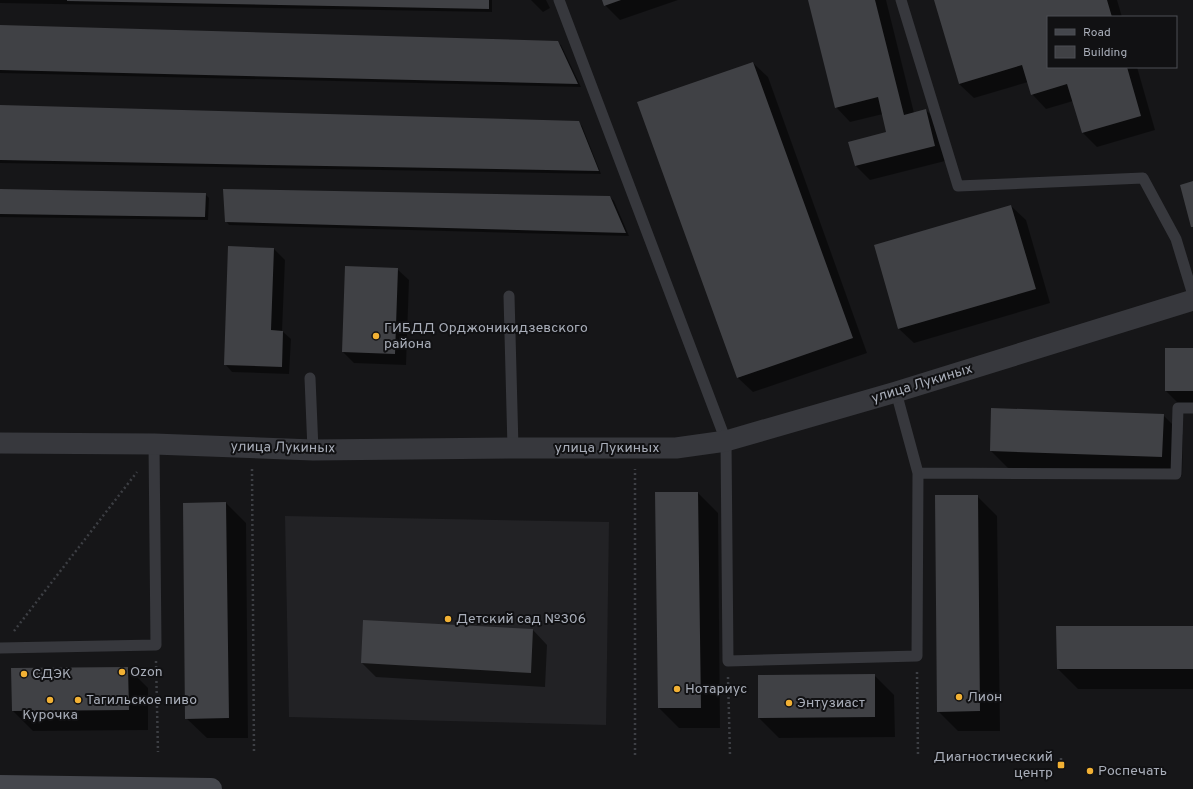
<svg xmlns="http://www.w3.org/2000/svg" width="1193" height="789" viewBox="0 0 1193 789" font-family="Overpass,sans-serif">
<rect width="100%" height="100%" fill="#161618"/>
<path fill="#222225" d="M 285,516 L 609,522 L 606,725 L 289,717 Z"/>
<path fill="#0007" d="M 0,0 L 492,0 L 492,12 L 0,3 Z
M 531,0 L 546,0 L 550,8 L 543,12 Z
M 603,0 L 678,0 L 620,20 L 605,5 Z
M 809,0 L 886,0 L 914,113 L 926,110 L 940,125 L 949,160 L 870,180 L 855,165 L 888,133 L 883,114 L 850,122 L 836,107 Z
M 935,0 L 1117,0 L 1122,17 L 1048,17 L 1048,67 L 1137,67 L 1155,130 L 1097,147 L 1083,133 L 1073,101 L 1046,109 L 1032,94 L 1028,82 L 974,98 L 959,84 Z
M 0,26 L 557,42 L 561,45 L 581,87 L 0,73 Z
M 753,63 L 768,77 L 867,353 L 753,392 L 738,378 L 639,103 Z
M 0,106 L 578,122 L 582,126 L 601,174 L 0,163 Z
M 0,190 L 205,194 L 209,198 L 208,220 L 0,217 Z
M 610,197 L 614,201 L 629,236 L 229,225 L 226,221 Z
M 1011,206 L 1026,220 L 1050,303 L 914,343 L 899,329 Z
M 274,249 L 285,260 L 282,331 L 291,339 L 289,374 L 232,372 L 225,364 Z
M 397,269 L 409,280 L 406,365 L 354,363 L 343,352 Z
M 1193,349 L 1193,411 L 1186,411 L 1166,391 Z
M 992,409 L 1163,415 L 1183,435 L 1182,476 L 1011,471 L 991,451 Z
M 698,493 L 718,513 L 720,728 L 679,728 L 659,708 Z
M 977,496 L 997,516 L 1000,731 L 958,731 L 938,711 Z
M 226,503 L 246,523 L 248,738 L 207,738 L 186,718 Z
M 1193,627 L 1193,689 L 1078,689 L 1058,669 Z
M 533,630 L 547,645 L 545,687 L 376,677 L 362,663 Z
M 128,668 L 148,688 L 148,730 L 33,731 L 13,711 L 12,669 Z
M 874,675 L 894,695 L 895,737 L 779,738 L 759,718 Z"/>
<path fill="#404145" d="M 67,0 L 489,0 L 489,9 L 67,1 Z
M 602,0 L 621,0 L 604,6 Z
M 808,0 L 875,0 L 904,115 L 926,109 L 935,146 L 855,166 L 848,142 L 886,132 L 878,97 L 835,108 Z
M 934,0 L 1107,0 L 1112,17 L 1048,17 L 1048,67 L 1127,67 L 1141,116 L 1082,133 L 1067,84 L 1031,95 L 1022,65 L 959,84 Z
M 0,25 L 558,41 L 578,84 L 0,70 Z
M 753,62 L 853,338 L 737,378 L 637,102 Z
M 0,105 L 579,121 L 599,171 L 0,160 Z
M 1193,181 L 1193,227 L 1191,227 L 1180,185 Z
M 0,189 L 206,193 L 205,217 L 0,214 Z
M 223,189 L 610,196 L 626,233 L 225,222 Z
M 1011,205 L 1036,289 L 898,329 L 874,245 Z
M 228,246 L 274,248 L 271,330 L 283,331 L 282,367 L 224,365 Z
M 345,266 L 398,268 L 395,354 L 342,352 Z
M 1165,348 L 1193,348 L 1193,391 L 1165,391 Z
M 991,408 L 1164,414 L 1162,457 L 990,451 Z
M 655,492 L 698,492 L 701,708 L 658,708 Z
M 935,495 L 978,495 L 980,711 L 937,712 Z
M 226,502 L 229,718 L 185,719 L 183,503 Z
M 363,620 L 533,629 L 531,673 L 361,663 Z
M 1056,626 L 1193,626 L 1193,669 L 1057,669 Z
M 128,667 L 129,710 L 12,711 L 11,668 Z
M 875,674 L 875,717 L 758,718 L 758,675 Z"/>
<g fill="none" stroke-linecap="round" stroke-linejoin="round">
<path stroke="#3d3f44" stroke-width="2.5" stroke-dasharray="2 3" stroke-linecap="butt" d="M 252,469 L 254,753
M 14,631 L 137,472
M 156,661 L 158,752
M 917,672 L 918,756
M 728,677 L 730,755
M 635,755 L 635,469
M 1061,765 L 1061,757"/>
<path stroke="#37383d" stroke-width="11" d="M 559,0 L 726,441 L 728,661 L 917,656 L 918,473 L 896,392
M 901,0 L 958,186 L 1143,178 L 1176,239 L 1193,295
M 509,296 L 513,448
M 310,378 L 313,450
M 918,473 L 1176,474 L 1178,408 L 1193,408
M 0,648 L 156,645 L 154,444"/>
<path stroke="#37383d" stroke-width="21" d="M 0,443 L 154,444 L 313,450 L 513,448 L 676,448 L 726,441 L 896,392 L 1193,300"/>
<path stroke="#45474d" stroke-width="22" d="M 0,786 L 211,789"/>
</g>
<g fill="#f2b134" stroke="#111113" stroke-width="1.5">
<circle cx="376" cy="336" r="4"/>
<circle cx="448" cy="619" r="4"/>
<circle cx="122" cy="672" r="4"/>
<circle cx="24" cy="674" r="4"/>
<circle cx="677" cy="689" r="4"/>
<circle cx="959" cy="697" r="4"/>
<circle cx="50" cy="700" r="4"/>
<circle cx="78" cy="700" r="4"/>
<circle cx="789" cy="703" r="4"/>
<rect x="1057" y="761" width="8" height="8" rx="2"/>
<circle cx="1090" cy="771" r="4"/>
</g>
<g text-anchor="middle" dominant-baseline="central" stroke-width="4" stroke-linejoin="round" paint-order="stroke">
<g font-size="14" fill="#a8adb8" stroke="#111113" text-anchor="start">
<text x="384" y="328">ГИБДД Орджоникидзевского<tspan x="384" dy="16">района</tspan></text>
<text x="456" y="619">Детский сад №306</text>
<text x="130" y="672">Ozon</text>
<text x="32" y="674">СДЭК</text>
<text x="685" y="689">Нотариус</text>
<text x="967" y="697">Лион</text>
<text x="86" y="700">Тагильское пиво</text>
<text x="797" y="703">Энтузиаст</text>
<text x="50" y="715" text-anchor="middle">Курочка</text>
<text x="1053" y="757" text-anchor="end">Диагностический<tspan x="1053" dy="16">центр</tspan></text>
<text x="1098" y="771">Роспечать</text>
</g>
<g font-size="14" fill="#a8adb8" stroke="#111113">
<text transform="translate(922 384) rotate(-17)">улица Лукиных</text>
<text transform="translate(283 448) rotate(1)">улица Лукиных</text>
<text x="607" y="448">улица Лукиных</text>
</g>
</g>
<rect x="1047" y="16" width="130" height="52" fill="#111113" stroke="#4d4f55"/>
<rect x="1055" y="29" width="20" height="6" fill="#45474d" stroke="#4d4f55"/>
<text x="1083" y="36" font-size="12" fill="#a8adb8">Road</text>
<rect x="1055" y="46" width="20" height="12" fill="#404145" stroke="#4d4f55"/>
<text x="1083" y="56" font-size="12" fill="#a8adb8">Building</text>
</svg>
